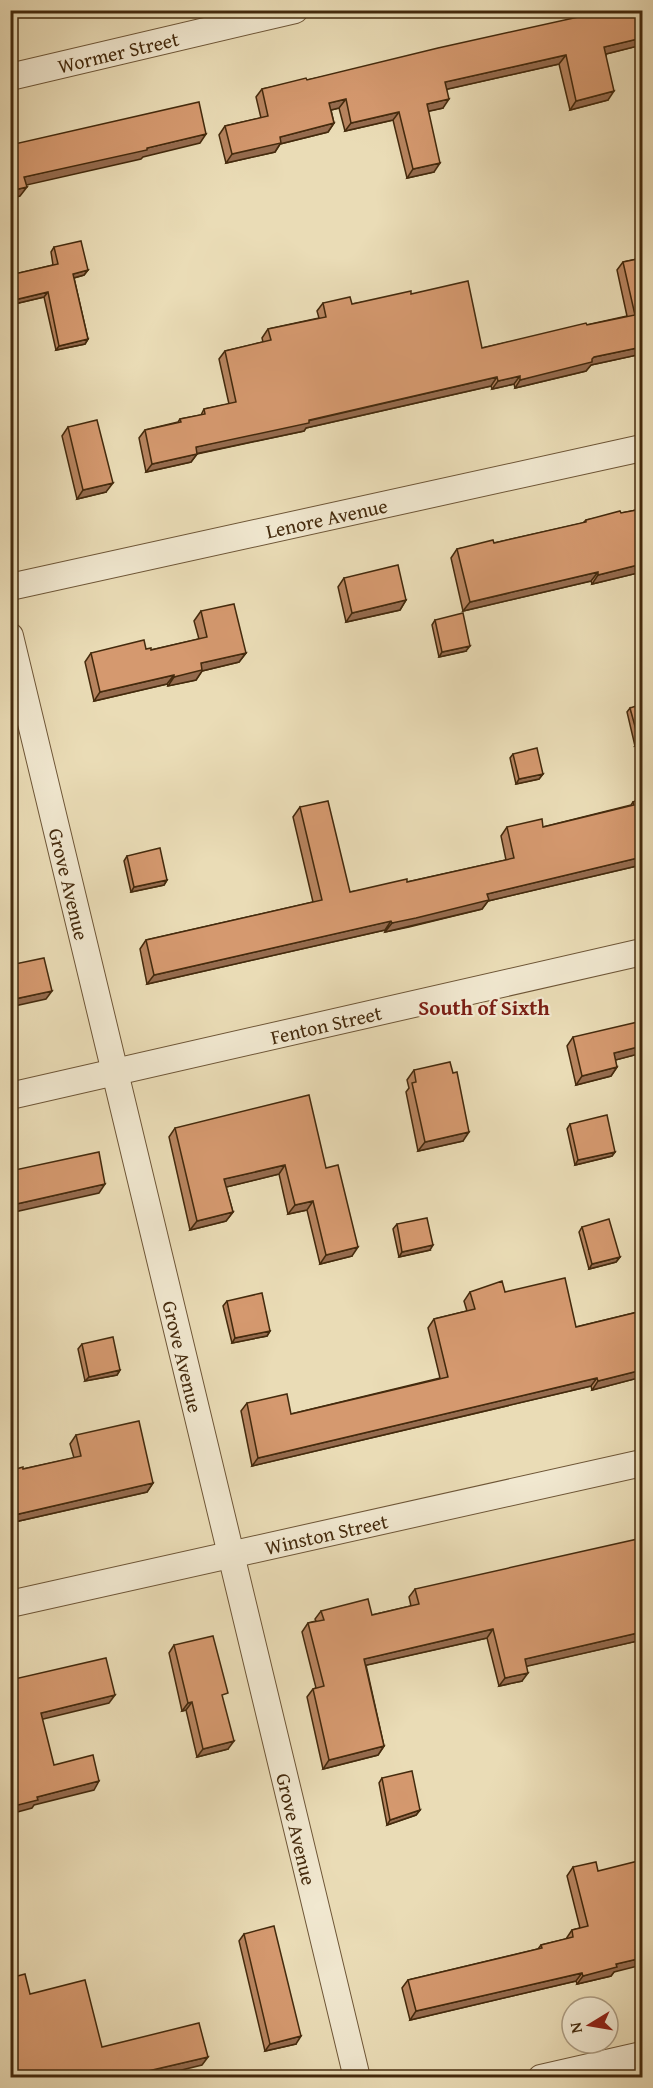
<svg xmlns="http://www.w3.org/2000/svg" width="653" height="2088" viewBox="0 0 653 2088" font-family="'Gentium Book Plus',serif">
<rect width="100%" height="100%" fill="#eadcb6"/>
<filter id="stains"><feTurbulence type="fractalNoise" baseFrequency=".00333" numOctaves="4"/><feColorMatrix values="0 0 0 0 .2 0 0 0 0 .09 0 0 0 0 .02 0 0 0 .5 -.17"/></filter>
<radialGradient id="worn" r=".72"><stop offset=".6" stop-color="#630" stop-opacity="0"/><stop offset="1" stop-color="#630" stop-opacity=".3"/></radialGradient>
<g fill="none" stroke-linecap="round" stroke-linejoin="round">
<defs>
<g id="street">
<path id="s1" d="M 10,77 L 295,10"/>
<path id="s2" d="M 10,587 L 642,448"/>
<path id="s3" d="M 10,636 L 357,2078"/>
<path id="s4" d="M 10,1096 L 642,952"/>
<path id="s5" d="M 10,1604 L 642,1463"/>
<path d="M 541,2078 L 642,2055"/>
</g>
</defs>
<use href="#street" stroke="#6e5637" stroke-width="28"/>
<use href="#street" stroke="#f1e8d0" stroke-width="26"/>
</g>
<path fill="#b7845f" stroke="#442a0d" stroke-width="1.5" d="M 642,10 L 642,45 L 606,54 L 608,100 L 570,110 L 559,64 L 447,89 L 443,108 L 428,111 L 434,172 L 407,178 L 393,120 L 345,131 L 339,108 L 331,110 L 334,123 L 328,132 L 280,144 L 275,152 L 226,163 L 219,135 L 225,126 L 261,118 L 256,97 L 262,89 L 307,80 Z
M 54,247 L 88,270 L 84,275 L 74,278 L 88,339 L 85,344 L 56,350 L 44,297 L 10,305 L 10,275 L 53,265 L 51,252 Z
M 642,258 L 642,354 L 591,365 L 586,371 L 515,388 L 514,384 L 492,389 L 491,386 L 306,428 L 304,431 L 197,454 L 191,462 L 146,472 L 139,438 L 145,430 L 178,422 L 180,419 L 201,415 L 204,409 L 229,404 L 219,359 L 225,351 L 263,342 L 262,338 L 268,329 L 319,318 L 317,311 L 323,303 L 352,304 L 411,294 L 482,348 L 627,316 L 617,270 L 623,262 Z
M 68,427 L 106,492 L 77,499 L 62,436 Z
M 642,509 L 642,572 L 592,584 L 591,581 L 463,611 L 451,558 L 457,549 L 494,543 L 583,523 L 586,520 Z
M 344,578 L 406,600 L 400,610 L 346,622 L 338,587 Z
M 201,611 L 246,653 L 239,662 L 202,671 L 196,680 L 168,686 L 167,684 L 94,701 L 85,662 L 91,653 L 146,649 L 151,650 L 199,639 L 194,621 Z
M 435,620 L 466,651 L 439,657 L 432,625 Z
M 630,708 L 642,744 L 635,746 L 627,712 Z
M 513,754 L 543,774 L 539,779 L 516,784 L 510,758 Z
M 642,799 L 642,869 L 641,865 L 488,901 L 482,909 L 409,927 L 385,932 L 385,930 L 147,984 L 140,949 L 146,940 L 313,902 L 293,817 L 300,807 L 350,892 L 407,882 L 506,860 L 501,836 L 507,827 L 543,827 L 631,805 L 633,802 Z
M 127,856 L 167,880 L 164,885 L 131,892 L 124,861 Z
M 573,1037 L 642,1053 L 615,1060 L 617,1067 L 611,1076 L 576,1085 L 567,1046 Z
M 414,1070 L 453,1073 L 463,1141 L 418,1151 L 406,1092 L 409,1088 L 407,1080 Z
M 570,1124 L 615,1152 L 612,1156 L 575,1165 L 567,1129 Z
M 175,1128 L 326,1168 L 352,1256 L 320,1264 L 307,1210 L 288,1214 L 279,1174 L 226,1187 L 233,1212 L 226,1221 L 190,1230 L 169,1137 Z
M 397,1224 L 430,1250 L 399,1257 L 393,1229 Z
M 582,1227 L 620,1257 L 616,1262 L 589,1269 L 579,1232 Z
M 470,1292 L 505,1292 L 576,1327 L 642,1311 L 642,1377 L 592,1390 L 591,1386 L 252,1466 L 241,1411 L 247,1403 L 291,1414 L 440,1378 L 428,1328 L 434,1319 L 467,1311 L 464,1301 Z
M 227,1301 L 270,1331 L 267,1336 L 232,1343 L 223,1306 Z
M 82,1344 L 120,1370 L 117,1375 L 85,1381 L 78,1349 Z
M 76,1435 L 153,1483 L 147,1492 L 10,1523 L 10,1456 L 16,1469 L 23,1469 L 74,1458 L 70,1444 Z
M 415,1589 L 642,1640 L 526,1666 L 522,1681 L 499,1686 L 487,1638 L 366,1665 L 384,1746 L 378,1755 L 323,1769 L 307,1697 L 313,1689 L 316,1688 L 302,1632 L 308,1623 L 316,1621 L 315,1619 L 321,1611 L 372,1615 L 411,1606 L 409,1597 Z
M 174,1645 L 228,1749 L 197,1757 L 186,1710 L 182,1711 L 169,1653 Z
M 382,1778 L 420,1810 L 416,1815 L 387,1825 L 379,1783 Z
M 573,1867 L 614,1972 L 611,1976 L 577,1984 L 576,1981 L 410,2020 L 402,1988 L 408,1980 L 538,1949 L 541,1945 L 566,1939 L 572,1930 L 580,1928 L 567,1876 Z
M 244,1934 L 296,2044 L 265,2051 L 239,1941 Z"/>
<path fill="#956b4e" stroke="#442a0d" stroke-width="1.5" d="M 642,38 L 642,45 L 598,56 L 604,47 Z
M 566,55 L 559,64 L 439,91 L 445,82 Z
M 614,91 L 608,100 L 570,110 L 576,101 Z
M 346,99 L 339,108 L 323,112 L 329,103 Z
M 449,99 L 443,108 L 421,113 L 427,104 Z
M 399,112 L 393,120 L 345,131 L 351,123 Z
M 334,123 L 328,132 L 280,144 L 275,152 L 226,163 L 232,154 L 280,137 Z
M 206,134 L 200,143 L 143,157 L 141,159 L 18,187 L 24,177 Z
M 440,163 L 434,172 L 407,178 L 413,169 Z
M 27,187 L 20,196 L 10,199 L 10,191 Z
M 88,270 L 84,275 L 70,279 L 73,274 Z
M 48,292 L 44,297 L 10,305 L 10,301 Z
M 88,339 L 85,344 L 56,350 L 59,346 Z
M 642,347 L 642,354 L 591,365 L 586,371 L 515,388 L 520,380 L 594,357 Z
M 520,376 L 514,384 L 492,389 L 498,381 Z
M 497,377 L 491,386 L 306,428 L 304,431 L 190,455 L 196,447 Z
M 197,454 L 191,462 L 146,472 L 152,464 Z
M 113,483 L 106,492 L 77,499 L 83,490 Z
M 642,564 L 642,572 L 592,584 L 598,575 Z
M 598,572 L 591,581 L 463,611 L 470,602 Z
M 406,600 L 400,610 L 346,622 L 352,613 Z
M 470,646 L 466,651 L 439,657 L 442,652 Z
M 246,653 L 239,662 L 202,671 L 196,680 L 168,686 L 174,677 L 201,663 Z
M 174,675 L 167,684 L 94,701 L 100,692 Z
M 642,740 L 642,744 L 635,746 L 639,741 Z
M 543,774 L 539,779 L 516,784 L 519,779 Z
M 642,857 L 642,863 L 641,865 L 488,901 L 482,909 L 385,932 L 392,923 L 487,894 Z
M 167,880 L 164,885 L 131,892 L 134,887 Z
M 391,921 L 385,930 L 147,984 L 154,975 Z
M 52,991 L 46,999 L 10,1007 L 10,1000 Z
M 642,1046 L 642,1053 L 608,1062 L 614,1053 Z
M 617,1067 L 611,1076 L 576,1085 L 582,1076 Z
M 469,1132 L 463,1141 L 418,1151 L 425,1142 Z
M 615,1152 L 612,1156 L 575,1165 L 578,1160 Z
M 285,1165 L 279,1174 L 218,1189 L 224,1179 Z
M 105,1184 L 99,1193 L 10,1213 L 10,1208 L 12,1205 Z
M 313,1201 L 307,1210 L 288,1214 L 295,1205 Z
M 233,1212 L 226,1221 L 190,1230 L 197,1221 Z
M 433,1245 L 430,1250 L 399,1257 L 402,1252 Z
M 358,1247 L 352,1256 L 320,1264 L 326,1255 Z
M 620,1257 L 616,1262 L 589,1269 L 592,1264 Z
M 270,1331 L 267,1336 L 232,1343 L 235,1338 Z
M 120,1370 L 117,1375 L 85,1381 L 89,1377 Z
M 642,1370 L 642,1377 L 592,1390 L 598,1381 Z
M 597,1378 L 591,1386 L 252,1466 L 258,1458 Z
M 153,1483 L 147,1492 L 10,1523 L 10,1516 Z
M 493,1629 L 487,1638 L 358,1667 L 364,1659 Z
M 642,1632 L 642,1640 L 519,1668 L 525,1659 Z
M 528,1673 L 522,1681 L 499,1686 L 505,1678 Z
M 115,1695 L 109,1703 L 35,1721 L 41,1713 Z
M 192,1702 L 186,1710 L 182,1711 L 188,1703 Z
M 234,1741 L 228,1749 L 197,1757 L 203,1749 Z
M 384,1746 L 378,1755 L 323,1769 L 329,1760 Z
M 99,1781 L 94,1790 L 34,1805 L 32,1808 L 10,1814 L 10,1807 L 37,1797 Z
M 420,1810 L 416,1815 L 387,1825 L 390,1820 Z
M 642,1958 L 642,1965 L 614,1972 L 611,1976 L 577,1984 L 583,1976 L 616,1964 Z
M 582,1973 L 576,1981 L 410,2020 L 416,2011 Z
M 301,2036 L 296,2044 L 265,2051 L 270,2044 Z
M 208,2057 L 202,2065 L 149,2078 L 118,2078 Z"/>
<path fill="#d5996f" stroke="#442a0d" stroke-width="1.5" d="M 610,10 L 642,10 L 642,38 L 604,47 L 614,91 L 576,101 L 566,55 L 445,82 L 449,99 L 427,104 L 440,163 L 413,169 L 399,112 L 351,123 L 346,99 L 329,103 L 334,123 L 280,137 L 281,143 L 232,154 L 225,126 L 268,116 L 262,89 L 306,78 L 307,80 L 438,48 Z
M 199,102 L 206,134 L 147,148 L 147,150 L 24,177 L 27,187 L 10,191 L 10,145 Z
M 81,241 L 88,270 L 73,274 L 88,339 L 59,346 L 48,292 L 10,301 L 10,275 L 58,264 L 54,247 Z
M 642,258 L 642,347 L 594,357 L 592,359 L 592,362 L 520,380 L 520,376 L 498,381 L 497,377 L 309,420 L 309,423 L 196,447 L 197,454 L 152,464 L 145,430 L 181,422 L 180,419 L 205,414 L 204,409 L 236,402 L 225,351 L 271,340 L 268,329 L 326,317 L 323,303 L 350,297 L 352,304 L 411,291 L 411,294 L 468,281 L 482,348 L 586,323 L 587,325 L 635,315 L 623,262 Z
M 97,420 L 113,483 L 83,490 L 68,427 Z
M 642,509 L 642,564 L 598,575 L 598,572 L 470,602 L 457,549 L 493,540 L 494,543 L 586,522 L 586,520 L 620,511 L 621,513 Z
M 398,565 L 406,600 L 352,613 L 344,578 Z
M 234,604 L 246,653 L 201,663 L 202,670 L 174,677 L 174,675 L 100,692 L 91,653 L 144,640 L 146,649 L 151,648 L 151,650 L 207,637 L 201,611 Z
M 463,613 L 470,646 L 442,652 L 435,620 Z
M 642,704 L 642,740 L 639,741 L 630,708 Z
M 537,748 L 543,774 L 519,779 L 513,754 Z
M 642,799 L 642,857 L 487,894 L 489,900 L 416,918 L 392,923 L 391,921 L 154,975 L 146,940 L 322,900 L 300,807 L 328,801 L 350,892 L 407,879 L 407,882 L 514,858 L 507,827 L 542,819 L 543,827 L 634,805 L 633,802 Z
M 160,848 L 167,880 L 134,887 L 127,856 Z
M 44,958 L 52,991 L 10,1000 L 10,965 Z
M 642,1021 L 642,1046 L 614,1053 L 617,1067 L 582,1076 L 573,1037 Z
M 450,1062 L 453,1073 L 457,1072 L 469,1132 L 425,1142 L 412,1083 L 416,1082 L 414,1070 Z
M 309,1095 L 326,1168 L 338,1165 L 358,1247 L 326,1255 L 313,1201 L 295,1205 L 285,1165 L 224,1179 L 233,1212 L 197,1221 L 175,1128 Z
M 607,1115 L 615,1152 L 578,1160 L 570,1124 Z
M 99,1152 L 105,1184 L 12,1205 L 12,1202 L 10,1202 L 10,1171 Z
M 427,1218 L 433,1245 L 402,1252 L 397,1224 Z
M 609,1219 L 620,1257 L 592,1264 L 582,1227 Z
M 565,1278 L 576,1327 L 642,1311 L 642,1370 L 598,1381 L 597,1378 L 258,1458 L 247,1403 L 287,1394 L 291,1414 L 448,1377 L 434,1319 L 475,1309 L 470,1292 L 502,1281 L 505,1292 Z
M 262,1293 L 270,1331 L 235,1338 L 227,1301 Z
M 113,1337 L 120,1370 L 89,1377 L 82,1344 Z
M 139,1421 L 153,1483 L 10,1516 L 10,1456 L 14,1455 L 16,1469 L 23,1467 L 23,1469 L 81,1456 L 76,1435 Z
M 642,1538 L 642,1632 L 525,1659 L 528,1673 L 505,1678 L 493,1629 L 364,1659 L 384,1746 L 329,1760 L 313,1689 L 324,1686 L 308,1623 L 324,1620 L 321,1611 L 368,1599 L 372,1615 L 419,1604 L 415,1589 Z
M 213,1636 L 228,1693 L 222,1695 L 234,1741 L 203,1749 L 192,1702 L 188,1703 L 174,1645 Z
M 106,1658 L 115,1695 L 41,1713 L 54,1765 L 93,1755 L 99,1781 L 37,1797 L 38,1800 L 10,1807 L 10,1680 Z
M 412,1771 L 420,1810 L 390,1820 L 382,1778 Z
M 642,1860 L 642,1958 L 616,1964 L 617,1967 L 583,1976 L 582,1973 L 416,2011 L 408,1980 L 542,1948 L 541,1945 L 573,1937 L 572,1930 L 588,1926 L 573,1867 L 596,1862 L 598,1871 Z
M 274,1926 L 301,2036 L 270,2044 L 244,1934 Z
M 25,1974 L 30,1994 L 85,1980 L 102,2047 L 199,2023 L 208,2057 L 118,2078 L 10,2078 L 10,2040 L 12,2040 L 10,2032 L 10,1978 Z"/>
<g text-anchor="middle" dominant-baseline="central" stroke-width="4.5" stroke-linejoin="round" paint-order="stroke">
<g font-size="20" fill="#442a0d" stroke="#f1e8d0">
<text stroke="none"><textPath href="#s1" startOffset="111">Wormer Street</textPath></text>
<text stroke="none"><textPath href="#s2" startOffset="324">Lenore Avenue</textPath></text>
<text stroke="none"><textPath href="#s3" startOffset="255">Grove Avenue</textPath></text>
<text stroke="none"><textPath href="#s4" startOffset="324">Fenton Street</textPath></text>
<text stroke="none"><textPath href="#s3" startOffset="741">Grove Avenue</textPath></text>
<text stroke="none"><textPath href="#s5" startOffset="324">Winston Street</textPath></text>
<text stroke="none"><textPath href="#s3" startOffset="1227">Grove Avenue</textPath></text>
</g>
<g font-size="21" font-weight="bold" fill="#7a1f14" stroke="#f1e8d0">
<text x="484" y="1007">South of Sixth</text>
</g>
</g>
<rect width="653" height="2088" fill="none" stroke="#eadcb6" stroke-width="36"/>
<rect x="12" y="12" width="629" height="2064" fill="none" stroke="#442a0d" stroke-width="3"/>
<rect x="18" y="18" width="617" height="2052" fill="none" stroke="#442a0d" stroke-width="1.5"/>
<g transform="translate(590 2025) rotate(259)"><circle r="28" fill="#f1e8d0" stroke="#ac9c82" stroke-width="1.5"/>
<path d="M0-4.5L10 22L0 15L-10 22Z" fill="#8f2418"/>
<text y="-9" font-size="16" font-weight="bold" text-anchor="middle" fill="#442a0d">N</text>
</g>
<rect width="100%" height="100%" filter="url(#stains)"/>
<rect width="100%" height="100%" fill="url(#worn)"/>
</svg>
